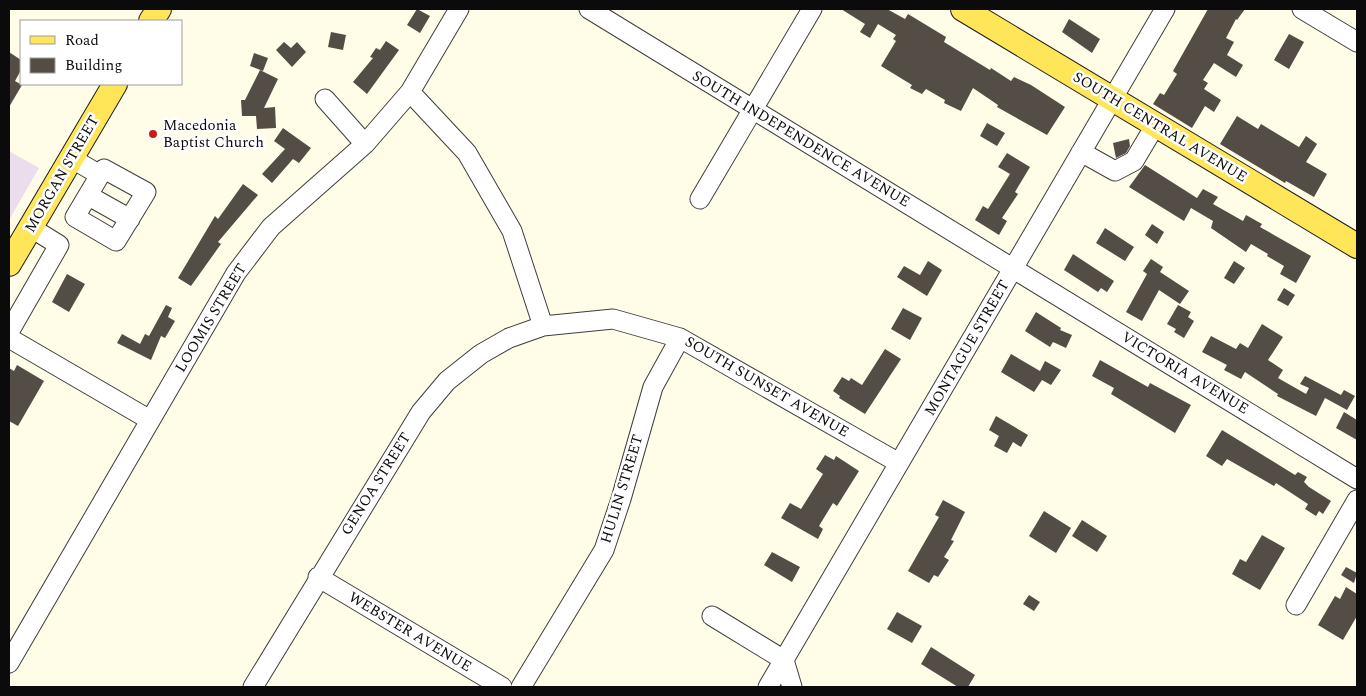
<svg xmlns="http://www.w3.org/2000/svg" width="1366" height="696" viewBox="0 0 1366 696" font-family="Spectral,serif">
<rect width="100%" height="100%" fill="#fffce8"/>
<path fill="#ebddeb" d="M 9,151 L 39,168 L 9,220 Z"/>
<path fill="#544d46" d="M 417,9 L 430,16 L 420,33 L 407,25 Z
M 841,9 L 887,9 L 905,19 L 908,14 L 946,37 L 944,42 L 990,70 L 991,68 L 1011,81 L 1014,77 L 1031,85 L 1065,107 L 1047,135 L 997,107 L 998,105 L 973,88 L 961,111 L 944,103 L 945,100 L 926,89 L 922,94 L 910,88 L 912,85 L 881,66 L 896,41 L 893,39 L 896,35 L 878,24 L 870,38 L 860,32 L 865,24 Z
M 1208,9 L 1245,9 L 1237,20 L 1236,19 L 1226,38 L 1234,42 L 1227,55 L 1243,65 L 1236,77 L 1214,63 L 1203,80 L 1208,83 L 1204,89 L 1221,100 L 1214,112 L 1205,106 L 1192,128 L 1153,104 L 1160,93 L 1164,95 L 1177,74 L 1173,71 Z
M 1069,19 L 1100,39 L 1092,53 L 1062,32 Z
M 331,32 L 346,35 L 343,50 L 328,47 Z
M 1289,34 L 1304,42 L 1289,69 L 1274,60 Z
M 386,41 L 399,50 L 367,94 L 353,82 L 373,58 L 370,57 L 376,48 L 380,50 Z
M 284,42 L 291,48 L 297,42 L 306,52 L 292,67 L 276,50 Z
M 9,52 L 21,60 L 21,70 L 15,81 L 22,85 L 9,107 Z
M 254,53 L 268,58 L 263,71 L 250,66 Z
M 260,70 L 278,79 L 264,108 L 275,107 L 276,128 L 257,129 L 256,116 L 242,116 L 241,100 L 245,100 Z
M 1237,116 L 1258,129 L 1261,124 L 1299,147 L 1306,136 L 1317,144 L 1306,162 L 1327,174 L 1314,197 L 1286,181 L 1285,183 L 1220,144 Z
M 987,123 L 1005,133 L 997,146 L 980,136 Z
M 283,128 L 311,148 L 299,163 L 293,159 L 272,183 L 262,174 L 285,149 L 274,141 Z
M 1129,139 L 1130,146 L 1126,153 L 1116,158 L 1113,143 Z
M 1007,153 L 1030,167 L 1015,192 L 1018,194 L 1002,218 L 1007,221 L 999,235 L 975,220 L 983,206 L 988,209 L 1010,174 L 998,167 Z
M 1145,165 L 1197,198 L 1203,189 L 1218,197 L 1213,204 L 1243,221 L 1246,215 L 1262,224 L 1260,227 L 1311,256 L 1296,283 L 1280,274 L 1284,266 L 1267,256 L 1268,254 L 1251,244 L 1246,252 L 1211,228 L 1213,221 L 1191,208 L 1184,221 L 1129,187 Z
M 243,184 L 258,195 L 218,242 L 221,244 L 191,286 L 178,278 L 215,216 L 218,219 Z
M 1152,224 L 1164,232 L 1157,244 L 1145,235 Z
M 1105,228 L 1134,247 L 1125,261 L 1096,243 Z
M 1073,254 L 1114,281 L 1107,292 L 1101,288 L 1098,292 L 1064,270 Z
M 1151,259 L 1163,267 L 1160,272 L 1189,291 L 1180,304 L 1159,290 L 1142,321 L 1126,312 L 1147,274 L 1143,271 Z
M 928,261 L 942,270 L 927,296 L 897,277 L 904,266 L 920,275 Z
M 1234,261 L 1245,268 L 1234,284 L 1224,278 Z
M 67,274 L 85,284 L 69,312 L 52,302 Z
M 1284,288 L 1295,295 L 1288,306 L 1277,300 Z
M 166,305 L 172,308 L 168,317 L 175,321 L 165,338 L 161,336 L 151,360 L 117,343 L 122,334 L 140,344 L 145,334 L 149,336 Z
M 1178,305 L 1191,312 L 1188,317 L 1194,321 L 1184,338 L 1174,332 L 1176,329 L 1167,324 Z
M 903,308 L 922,318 L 910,340 L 891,329 Z
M 1036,312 L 1061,328 L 1060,330 L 1072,335 L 1066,348 L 1053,342 L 1050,347 L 1025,331 Z
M 1262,324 L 1283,337 L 1268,360 L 1283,370 L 1278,378 L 1306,394 L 1309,388 L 1300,384 L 1305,376 L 1341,395 L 1344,390 L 1355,396 L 1347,410 L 1325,398 L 1316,416 L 1277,396 L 1278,394 L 1245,372 L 1241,379 L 1224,370 L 1227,365 L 1202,352 L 1211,336 L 1236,349 L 1240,343 L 1248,348 Z
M 885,349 L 901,359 L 865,414 L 839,398 L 840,396 L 833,391 L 842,377 L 849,381 L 851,378 L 862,385 Z
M 1011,354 L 1040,371 L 1045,361 L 1061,370 L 1051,385 L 1042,380 L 1034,392 L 1001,372 Z
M 1100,360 L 1148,387 L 1150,383 L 1191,405 L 1175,433 L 1111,394 L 1114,388 L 1092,376 Z
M 17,365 L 44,381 L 18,426 L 9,421 L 9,368 L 14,371 Z
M 1344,412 L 1357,420 L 1357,440 L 1336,428 Z
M 996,416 L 1028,435 L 1021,447 L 1013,442 L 1007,453 L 994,446 L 999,436 L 989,430 Z
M 1222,430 L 1295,475 L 1298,472 L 1307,477 L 1304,482 L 1309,487 L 1331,501 L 1323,514 L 1319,511 L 1316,516 L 1305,509 L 1308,504 L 1276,483 L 1274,486 L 1227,459 L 1222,466 L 1206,456 Z
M 825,455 L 834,460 L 836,456 L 859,471 L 837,506 L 833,503 L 819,526 L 823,529 L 818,539 L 781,518 L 790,503 L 801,509 L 823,474 L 816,469 Z
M 943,500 L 965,512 L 951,540 L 954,541 L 944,557 L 949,560 L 938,577 L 934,575 L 929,583 L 908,571 L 939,517 L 935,515 Z
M 1044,511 L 1071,528 L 1056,553 L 1029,536 Z
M 1082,520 L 1107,536 L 1097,552 L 1072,536 Z
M 1262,535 L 1285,548 L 1260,590 L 1232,574 L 1240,559 L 1246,562 Z
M 772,552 L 800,567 L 792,582 L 764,565 Z
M 1346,567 L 1357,573 L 1354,583 L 1341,575 Z
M 1346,587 L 1357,594 L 1357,616 L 1343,640 L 1318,625 L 1335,596 L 1340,599 Z
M 1029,595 L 1040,602 L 1034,611 L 1023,604 Z
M 897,612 L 922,626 L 912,643 L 887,629 Z
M 931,647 L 975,675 L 968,687 L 958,687 L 921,664 Z"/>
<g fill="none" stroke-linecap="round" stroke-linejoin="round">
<defs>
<path id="minor" d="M 589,9 L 1357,479
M 1302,9 L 1357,42
M 410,92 L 467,153 L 512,231 L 543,326
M 325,99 L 365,144
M 1081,152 L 1115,171 L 1134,161 L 1156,124
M 71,158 L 100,175 L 75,217 L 116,241 L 146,192 L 104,169 L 100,175
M 89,196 L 130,219
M 700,199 L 812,9
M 9,332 L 59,245 L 30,227
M 9,338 L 150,420
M 318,577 L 502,687
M 1296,605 L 1357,500
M 712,616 L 784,660
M 784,660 L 792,687
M 9,663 L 236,273 L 271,227 L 365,144 L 410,92 L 459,9
M 253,687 L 421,412 L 447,381 L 481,354 L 509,338 L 543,326 L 613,319 L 680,338 L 899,463
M 521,687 L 604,550 L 621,499 L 653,387 L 680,338
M 768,687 L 1165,9"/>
<path id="major" d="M 963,9 L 1357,246
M 151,21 L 159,9
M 9,264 L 115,84"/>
</defs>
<use href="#minor" stroke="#3e3e3e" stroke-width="21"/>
<use href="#major" stroke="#1c1c1c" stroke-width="26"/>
<use href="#minor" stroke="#fff" stroke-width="19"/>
<use href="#major" stroke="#ffe558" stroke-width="24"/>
</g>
<circle fill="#c81c16" stroke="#fff" stroke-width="2" cx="153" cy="134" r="5"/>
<g text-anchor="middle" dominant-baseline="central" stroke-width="5" stroke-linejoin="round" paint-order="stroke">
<g font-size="15" fill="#0b0b0b" stroke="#fff" text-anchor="start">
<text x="163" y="125">Macedonia<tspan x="163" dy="17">Baptist Church</tspan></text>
</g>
<g font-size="15" fill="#0b0b0b" stroke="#fff">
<text transform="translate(1160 127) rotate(31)">SOUTH CENTRAL AVENUE</text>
<text transform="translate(801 139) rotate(31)">SOUTH INDEPENDENCE AVENUE</text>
<text transform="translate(62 174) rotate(-60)">MORGAN STREET</text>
<text transform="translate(211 318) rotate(-59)">LOOMIS STREET</text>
<text transform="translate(967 348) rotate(-60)">MONTAGUE STREET</text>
<text transform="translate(1185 373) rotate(31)">VICTORIA AVENUE</text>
<text transform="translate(767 387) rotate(30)">SOUTH SUNSET AVENUE</text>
<text transform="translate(376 484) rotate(-58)">GENOA STREET</text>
<text transform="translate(622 489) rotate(-73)">HULIN STREET</text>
<text transform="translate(410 632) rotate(31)">WEBSTER AVENUE</text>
</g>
</g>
<rect width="1366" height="696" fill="none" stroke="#0b0b0b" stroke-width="20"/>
<rect x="20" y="20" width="162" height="65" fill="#ffffff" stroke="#9d9d9d"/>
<rect x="30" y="36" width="25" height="8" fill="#ffe558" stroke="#9d9d9d"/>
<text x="65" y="45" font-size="15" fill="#0b0b0b">Road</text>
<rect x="30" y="58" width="25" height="15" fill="#544d46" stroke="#9d9d9d"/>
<text x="65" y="70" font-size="15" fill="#0b0b0b">Building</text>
</svg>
